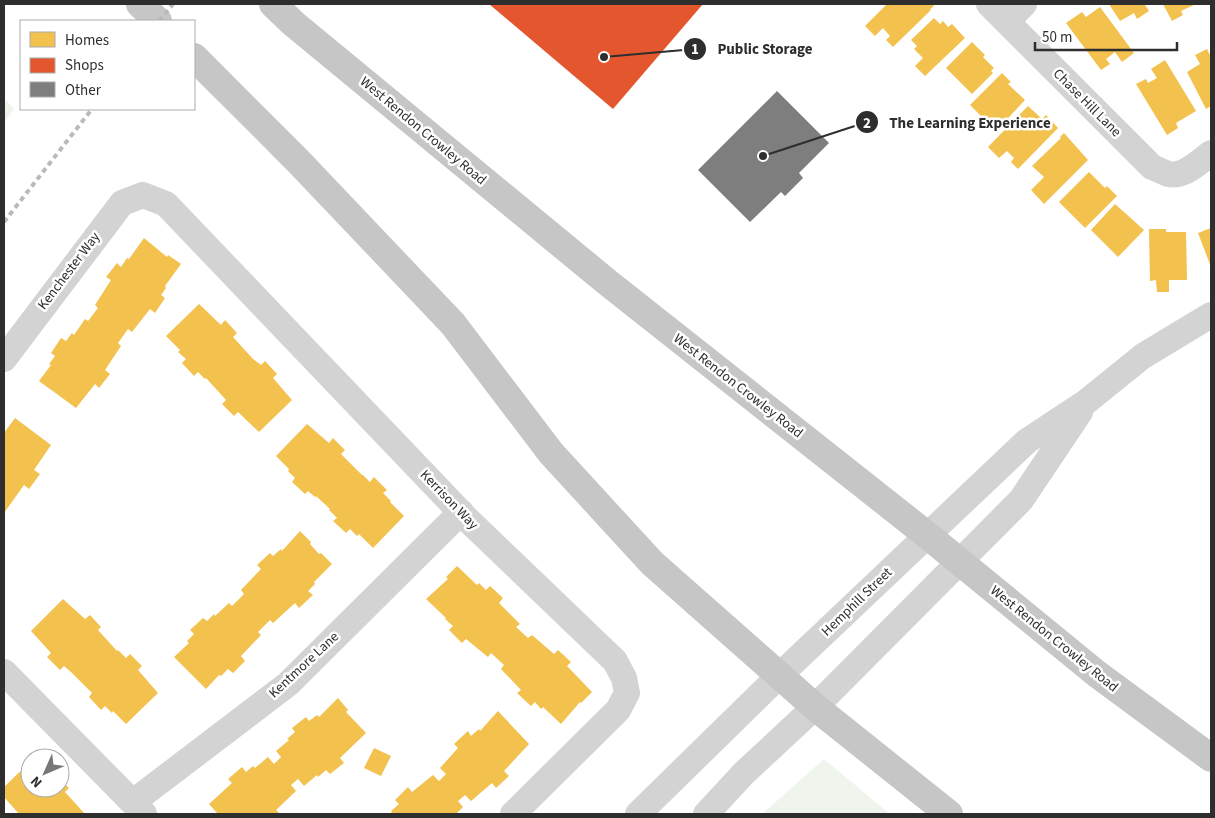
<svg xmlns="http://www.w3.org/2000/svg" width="1215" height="818" viewBox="0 0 1215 818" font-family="'Source Sans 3',sans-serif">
<rect width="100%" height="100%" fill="#fff"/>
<path fill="#eff5ec" d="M 4,98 L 14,109 L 4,123 Z
M 824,759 L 890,814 L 762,814 Z"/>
<path fill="#f2c14e" d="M 887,4 L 932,4 L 934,6 L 930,9 L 931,10 L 893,47 L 886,40 L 890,36 L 883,28 L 875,36 L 865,26 Z
M 1109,4 L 1147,4 L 1145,5 L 1149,11 L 1137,19 L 1134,13 L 1120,21 Z
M 1163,4 L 1196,4 L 1181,11 L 1183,15 L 1172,21 Z
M 1100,7 L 1134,53 L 1122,62 L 1115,52 L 1106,59 L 1110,64 L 1101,70 L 1066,23 L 1082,12 L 1086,17 Z
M 934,18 L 940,24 L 943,21 L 948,27 L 952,24 L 965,38 L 925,76 L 915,66 L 923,58 L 914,49 L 917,46 L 911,40 Z
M 972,42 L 985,55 L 983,57 L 994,68 L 991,71 L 993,73 L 972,94 L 946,68 Z
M 1207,49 L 1211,57 L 1211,106 L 1206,109 L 1187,72 L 1200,64 L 1195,55 Z
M 1165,60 L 1196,111 L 1176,123 L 1178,128 L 1167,135 L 1136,84 L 1146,79 L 1148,83 L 1157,78 L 1151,69 Z
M 1002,73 L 1011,82 L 1008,84 L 1025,100 L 996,131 L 970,105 Z
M 1028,106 L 1042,119 L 1046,115 L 1058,128 L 1018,169 L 1011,162 L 1014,158 L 1007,151 L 999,158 L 988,147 Z
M 1064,133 L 1088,160 L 1044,204 L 1031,190 L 1044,177 L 1032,166 L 1061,138 L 1060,137 Z
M 1089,172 L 1105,188 L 1107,186 L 1117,196 L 1085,228 L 1059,202 Z
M 1115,204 L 1144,230 L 1118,257 L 1091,230 Z
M 1211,228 L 1211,267 L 1198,233 Z
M 1149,229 L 1166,229 L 1166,232 L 1186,232 L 1187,280 L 1169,280 L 1169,292 L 1157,292 L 1156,280 L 1150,281 Z
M 144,238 L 167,257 L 168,255 L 181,264 L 165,286 L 166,288 L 161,295 L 165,298 L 155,313 L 150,309 L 132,332 L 128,329 L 118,343 L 121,346 L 105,370 L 110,374 L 99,388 L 95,384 L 76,408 L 39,381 L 51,365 L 49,364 L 55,356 L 51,353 L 61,338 L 66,341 L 72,333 L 74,335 L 85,319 L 88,321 L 98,308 L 95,305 L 111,280 L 106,277 L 117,263 L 121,267 L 127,258 L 129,259 Z
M 199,304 L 221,325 L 225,320 L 237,333 L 233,337 L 253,359 L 261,365 L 265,361 L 277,374 L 273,378 L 292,400 L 259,432 L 238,412 L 234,416 L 222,404 L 226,400 L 206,378 L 205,379 L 198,372 L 194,376 L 182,363 L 186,359 L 178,352 L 180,350 L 166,336 Z
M 15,418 L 51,445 L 34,470 L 40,474 L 29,489 L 24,485 L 4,513 L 4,433 Z
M 307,424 L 329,443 L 333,438 L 345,450 L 341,454 L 362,475 L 363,475 L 370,482 L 374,477 L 387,490 L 383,493 L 391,501 L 390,502 L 404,516 L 373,548 L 359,534 L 357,536 L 350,529 L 346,533 L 333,521 L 337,518 L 329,510 L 330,509 L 316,496 L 315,497 L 308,491 L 305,494 L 292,482 L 295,478 L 288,471 L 289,469 L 276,456 Z
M 300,531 L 311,542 L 310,544 L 319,554 L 321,553 L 332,564 L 314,582 L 315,584 L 308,591 L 313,595 L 299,608 L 295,603 L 273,623 L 270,620 L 258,632 L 261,635 L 241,656 L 245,661 L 233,673 L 228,669 L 221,676 L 219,675 L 206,689 L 174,657 L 189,643 L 187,641 L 194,634 L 190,630 L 203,618 L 207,621 L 214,614 L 215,616 L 229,603 L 232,606 L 244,594 L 241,590 L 261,569 L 257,565 L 270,553 L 273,556 L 281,549 L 282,551 Z
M 457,566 L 477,585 L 479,583 L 486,590 L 490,586 L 503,598 L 499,603 L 520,624 L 516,627 L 528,638 L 532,635 L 554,654 L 558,650 L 571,662 L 567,666 L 592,692 L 581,703 L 580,702 L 561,724 L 543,707 L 541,709 L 535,702 L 531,706 L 517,693 L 521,690 L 501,669 L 504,665 L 491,653 L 488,657 L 466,639 L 462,643 L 449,630 L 453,626 L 445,619 L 446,618 L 426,599 L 448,579 L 446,577 Z
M 63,599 L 85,619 L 90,615 L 101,627 L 98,630 L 117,651 L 118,650 L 126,658 L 130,654 L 142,666 L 138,670 L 158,693 L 126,724 L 113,711 L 112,713 L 105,706 L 101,710 L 89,697 L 92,693 L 71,672 L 64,666 L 60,670 L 47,657 L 51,653 L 31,631 Z
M 338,698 L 348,710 L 346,712 L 366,733 L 340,758 L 344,763 L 330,774 L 326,770 L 318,777 L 317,775 L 304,786 L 298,779 L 291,785 L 296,791 L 276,810 L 280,814 L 218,814 L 209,804 L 232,783 L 228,779 L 242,767 L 246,772 L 253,766 L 255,768 L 268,757 L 274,764 L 281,757 L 276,751 L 289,740 L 287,739 L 295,732 L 292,728 L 306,717 L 309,721 L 317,715 L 319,717 Z
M 498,711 L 529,744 L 504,771 L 509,776 L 496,788 L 492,783 L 471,801 L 465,795 L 458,801 L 463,807 L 456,814 L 390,814 L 392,812 L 391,811 L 399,804 L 395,800 L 408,787 L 412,792 L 433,775 L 439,781 L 446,774 L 440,768 L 458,748 L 454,744 L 468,731 L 471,736 L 479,729 L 480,731 Z
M 374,748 L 391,756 L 381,776 L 364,768 Z
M 30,762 L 30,788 L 60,788 L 60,779 L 69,788 L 65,792 L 85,814 L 19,814 L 4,797 L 4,787 Z"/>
<path fill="#e4572e" d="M 489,4 L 703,4 L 613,109 Z"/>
<path fill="#7e7e7e" d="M 777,91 L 829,143 L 799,173 L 803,178 L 785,196 L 781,192 L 750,222 L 698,170 Z"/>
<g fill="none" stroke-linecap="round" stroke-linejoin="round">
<path stroke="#d3d3d3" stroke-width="26" d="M 989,4 L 1152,167 C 1157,169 1163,172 1168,174 C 1184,178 1200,161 1211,153
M 1007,21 L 1024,4
M 4,359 L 122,203 L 143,195 L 166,204 L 468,520 L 615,661 L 624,678 L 627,693 L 618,710 L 513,814
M 4,672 L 144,814
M 133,802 L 288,684 L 461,512
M 638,814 L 780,675 L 1027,441 L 1086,402 L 1143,356 L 1211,315
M 706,814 L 744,773 L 815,707 L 1021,500 L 1080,412"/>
<path stroke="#c6c6c6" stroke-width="28" d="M 140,4 L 158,21
M 273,4 L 294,24 L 607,282 L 927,535 L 1097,674 L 1211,758
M 194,57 L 298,161 L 453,324 L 551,453 L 652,563 L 815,707 L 949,814"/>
<path stroke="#bababa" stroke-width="4" stroke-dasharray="5 4" stroke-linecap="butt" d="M 159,21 L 173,4
M 4,222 L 92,109"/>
</g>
<g text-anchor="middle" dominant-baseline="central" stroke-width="5" stroke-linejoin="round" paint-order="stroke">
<g font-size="14" fill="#2e2e2e" stroke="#fff">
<text transform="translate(1087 103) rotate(45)">Chase Hill Lane</text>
<text transform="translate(423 131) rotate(40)">West Rendon Crowley Road</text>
<text transform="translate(69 271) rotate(-53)">Kenchester Way</text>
<text transform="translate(738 386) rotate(38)">West Rendon Crowley Road</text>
<text transform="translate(449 500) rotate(46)">Kerrison Way</text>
<text transform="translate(857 602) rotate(-44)">Hemphill Street</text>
<text transform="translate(1054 639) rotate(39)">West Rendon Crowley Road</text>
<text transform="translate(304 665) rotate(-43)">Kentmore Lane</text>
</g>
</g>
<path fill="none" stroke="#2e2e2e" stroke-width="2" d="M604 57L695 49M763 156L867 122"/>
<g fill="#2e2e2e" stroke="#fff" stroke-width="2">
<circle cx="604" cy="57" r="5"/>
<circle cx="763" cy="156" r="5"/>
<circle cx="695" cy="49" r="12"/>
<circle cx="867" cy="122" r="12"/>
</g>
<g font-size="15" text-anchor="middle" font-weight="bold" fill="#fff">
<text x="695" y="54">1</text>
<text x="867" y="128">2</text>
</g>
<g font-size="15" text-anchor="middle" font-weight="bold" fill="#2e2e2e" stroke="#fff" stroke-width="5" stroke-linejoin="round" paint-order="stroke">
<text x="765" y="54">Public Storage</text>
<text x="970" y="128">The Learning Experience</text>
</g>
<rect width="1215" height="818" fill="none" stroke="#2e2e2e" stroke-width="10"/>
<rect x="20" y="20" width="175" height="90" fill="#ffffff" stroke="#ababab"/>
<rect x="30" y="32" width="25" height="15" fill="#f2c14e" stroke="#ababab"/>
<text x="65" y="45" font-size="15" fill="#2e2e2e">Homes</text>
<rect x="30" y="58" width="25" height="15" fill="#e4572e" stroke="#ababab"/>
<text x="65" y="70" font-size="15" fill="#2e2e2e">Shops</text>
<rect x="30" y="82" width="25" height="15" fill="#7e7e7e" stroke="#ababab"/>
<text x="65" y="95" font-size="15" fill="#2e2e2e">Other</text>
<g transform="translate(45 773) rotate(225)"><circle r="24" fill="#ffffff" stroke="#ababab"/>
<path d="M0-4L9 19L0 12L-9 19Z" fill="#777777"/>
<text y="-8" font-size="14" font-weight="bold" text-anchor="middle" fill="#2e2e2e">N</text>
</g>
<path d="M1035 42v8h142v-8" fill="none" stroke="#2e2e2e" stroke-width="2.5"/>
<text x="1042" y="42" font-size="15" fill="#2e2e2e" stroke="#ffffff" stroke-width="4" paint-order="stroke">50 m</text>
</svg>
